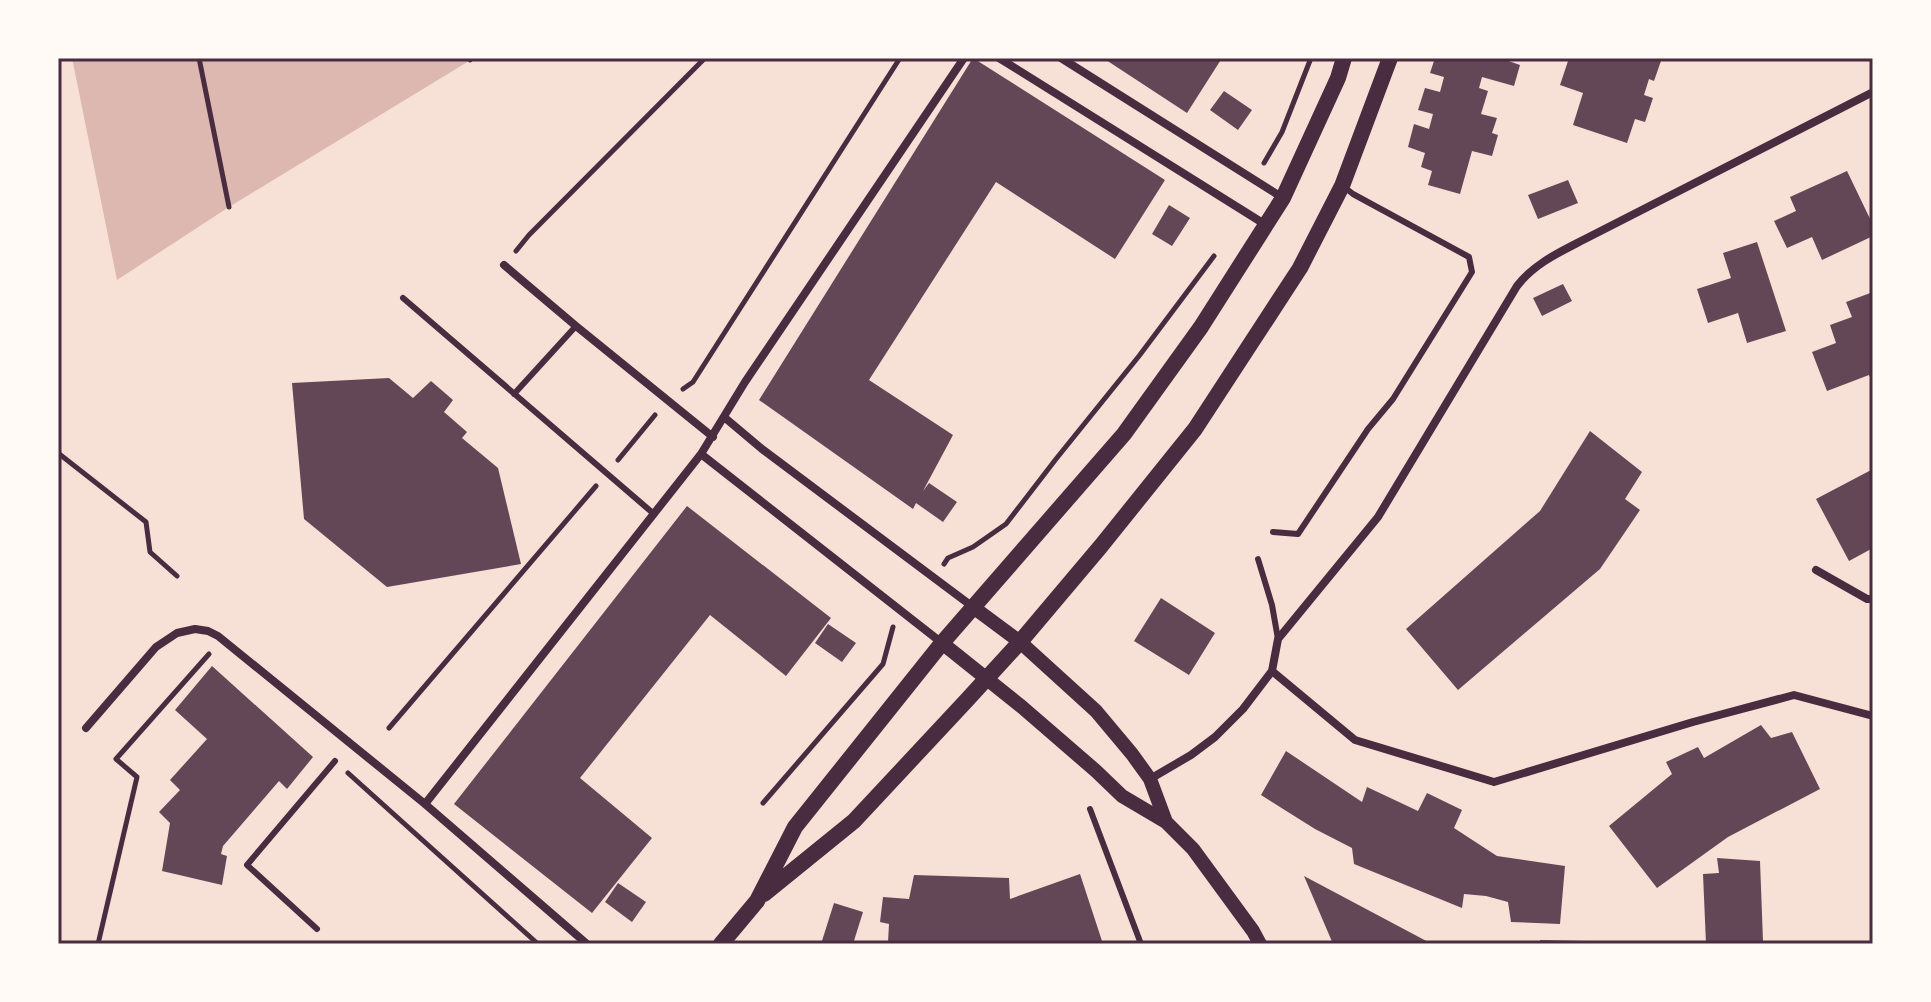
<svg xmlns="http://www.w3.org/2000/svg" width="1931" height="1002" viewBox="0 0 1931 1002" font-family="Bitter,serif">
<rect width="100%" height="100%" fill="#f7e1d7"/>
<path fill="#dcb8b0" d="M 72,58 L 474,58 L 229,207 L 117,280 Z"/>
<path fill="#644757" d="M 973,58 L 1165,180 L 1115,259 L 996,182 L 869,380 L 953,435 L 923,491 L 929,483 L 957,502 L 943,522 L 916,503 L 913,509 L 759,400 Z
M 1103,58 L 1222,58 L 1187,113 Z
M 1435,58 L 1500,58 L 1520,65 L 1514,86 L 1482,77 L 1479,88 L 1488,91 L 1481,114 L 1497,118 L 1492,133 L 1498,135 L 1492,156 L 1472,151 L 1460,194 L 1428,185 L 1432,171 L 1421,167 L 1425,153 L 1408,147 L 1414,124 L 1429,129 L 1433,114 L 1418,110 L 1425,88 L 1440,92 L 1444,77 L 1430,73 Z
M 1569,58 L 1581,58 L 1588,60 L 1589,58 L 1662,58 L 1654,81 L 1649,79 L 1644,95 L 1653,98 L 1645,122 L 1635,119 L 1627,143 L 1573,125 L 1583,93 L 1560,85 Z
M 1224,91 L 1252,110 L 1238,130 L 1210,110 Z
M 1847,171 L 1873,225 L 1873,236 L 1822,260 L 1812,237 L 1787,248 L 1774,221 L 1796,211 L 1790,197 Z
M 1568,180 L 1578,203 L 1538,219 L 1528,195 Z
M 1169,205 L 1190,218 L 1172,246 L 1152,234 Z
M 1757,242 L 1786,331 L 1747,343 L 1738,313 L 1708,323 L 1697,289 L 1731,278 L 1723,253 Z
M 1563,284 L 1572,301 L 1542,316 L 1533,298 Z
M 1873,292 L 1873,384 L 1869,375 L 1827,391 L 1812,352 L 1836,343 L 1830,325 L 1852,317 L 1846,302 Z
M 389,378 L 413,398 L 431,381 L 453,400 L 444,412 L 467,432 L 462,438 L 498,468 L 521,564 L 387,587 L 304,519 L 292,383 Z
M 1590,431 L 1642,472 L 1625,499 L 1640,510 L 1600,569 L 1458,690 L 1406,629 L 1540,511 Z
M 1873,469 L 1873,548 L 1849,561 L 1816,499 Z
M 687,506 L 831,618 L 786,676 L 710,615 L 580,778 L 652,838 L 592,913 L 454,804 Z
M 1161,598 L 1215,633 L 1189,675 L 1134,641 Z
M 828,624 L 856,643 L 842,662 L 815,643 Z
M 212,666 L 313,757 L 287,789 L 279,781 L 223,846 L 221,854 L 227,856 L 222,885 L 162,871 L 170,823 L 159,812 L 180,790 L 170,780 L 207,739 L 175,710 Z
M 1761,725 L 1771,738 L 1792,732 L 1820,789 L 1728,837 L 1657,888 L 1609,826 L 1672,774 L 1666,762 L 1698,747 L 1704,758 Z
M 1286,751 L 1362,802 L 1367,787 L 1418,811 L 1427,793 L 1462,810 L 1454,828 L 1497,856 L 1565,866 L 1560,924 L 1511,922 L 1508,902 L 1486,896 L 1464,894 L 1462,908 L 1354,864 L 1352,848 L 1315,829 L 1261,795 Z
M 1717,858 L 1760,861 L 1763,941 L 1741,941 L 1741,944 L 1706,944 L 1703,874 L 1719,873 Z
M 1080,874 L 1103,944 L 903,944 L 888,942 L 889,924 L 880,922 L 883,897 L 909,899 L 914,875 L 1009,878 L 1010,899 Z
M 1304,876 L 1432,944 L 1333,944 Z
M 618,883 L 646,902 L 632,922 L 605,902 Z
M 834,903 L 863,912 L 853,944 L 821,944 Z
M 1540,940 L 1586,941 L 1586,944 L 1540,944 Z"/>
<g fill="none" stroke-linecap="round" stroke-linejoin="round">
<path stroke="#4a2c40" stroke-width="5" d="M 199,58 L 229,207
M 469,58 L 470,60
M 1264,163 L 1282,132 L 1311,58
M 516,251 L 529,235 L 705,58
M 683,389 L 693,382 L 900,58
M 58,453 L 146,522 L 150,552 L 177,576
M 618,460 L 655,415
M 944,564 L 948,558 L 973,547 L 1006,524 L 1056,459 L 1139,356 L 1214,256
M 389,728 L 596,486
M 348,773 L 538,944
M 763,803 L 883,664 L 893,627
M 98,944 L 137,777 L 116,759 L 209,654"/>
<path stroke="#4a2c40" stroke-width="6" d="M 403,298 L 654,514
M 514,394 L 576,326
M 1273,532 L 1298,534 L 1368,429 L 1393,399 L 1472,272 L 1469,257 L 1353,194 L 1343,186
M 1258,559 L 1272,605 L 1278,639
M 1090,809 L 1141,944
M 317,929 L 247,865 L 335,761"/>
<path stroke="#4a2c40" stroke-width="8" d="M 999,58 L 1266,225
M 1061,58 L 1283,198
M 504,265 L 576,326 L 713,437
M 724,417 L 762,449 L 973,607
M 701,454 L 942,643
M 1816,570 L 1867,599 L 1873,599
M 1272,671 L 1355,740 L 1494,782 L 1693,722 L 1794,695 L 1873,716
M 86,728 L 156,647 L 177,633 L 195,629 L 208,631 L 218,636 L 425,804 L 587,944
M 1150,779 L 1191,755 L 1215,737 L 1243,709 L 1272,671 L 1278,639 L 1378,517 L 1517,286 C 1535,263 1560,252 1585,239 L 1873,92
M 425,804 L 701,454 L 745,382 L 964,58"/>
<path stroke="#4a2c40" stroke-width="14" d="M 973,607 L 1020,642 L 1096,711 L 1132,754 L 1150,779 L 1166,822 L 1193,849 L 1253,931 L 1260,944
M 942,643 L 1022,707 L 1096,771 L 1122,796 L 1166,822"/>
<path stroke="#4a2c40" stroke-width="16" d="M 764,894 L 854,821 L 966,701 L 1020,642 L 1101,546 L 1195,429 L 1300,268 L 1342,186 L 1390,58
M 721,944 L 757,901 L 795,827 L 942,643 L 1124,434 L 1201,327 L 1283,198 L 1338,78 L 1344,58"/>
</g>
<rect width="1931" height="1002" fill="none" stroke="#fffaf5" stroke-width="120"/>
<rect x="60" y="60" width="1811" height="882" fill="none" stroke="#4a2c40" stroke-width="3"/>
</svg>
